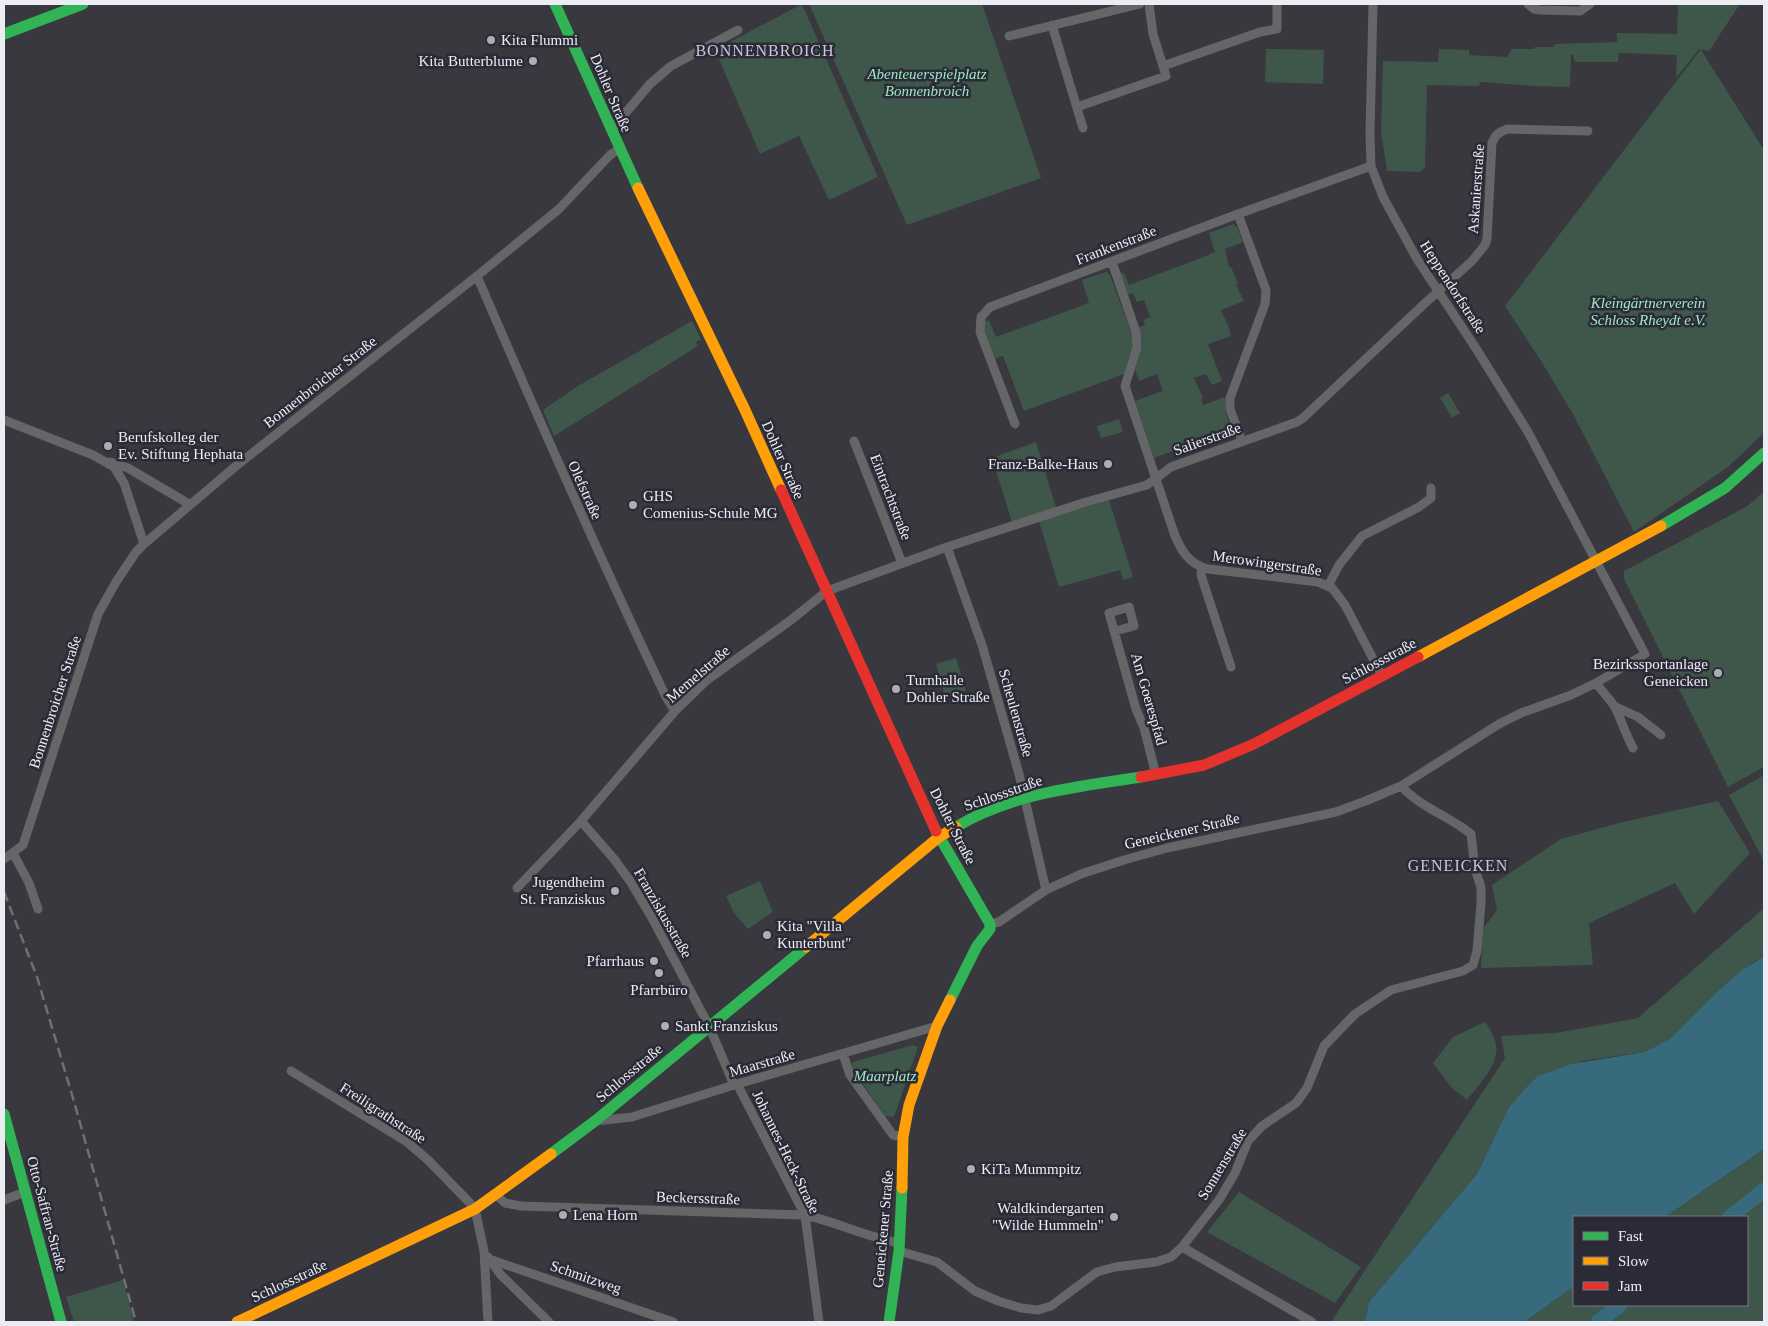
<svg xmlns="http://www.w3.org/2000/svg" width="1768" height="1326" viewBox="0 0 1768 1326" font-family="Georgia,serif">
<rect width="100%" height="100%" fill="#38383e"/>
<path fill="#3e574a" d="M 802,4 L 878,177 L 829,200 L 799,136 L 760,154 L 715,50 Z
M 809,4 L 982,4 L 1041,178 L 907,225 Z
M 1678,4 L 1740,4 L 1709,51 L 1701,50 L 1764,150 L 1764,433 L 1728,467 L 1634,532 L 1574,416 L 1541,361 L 1505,306 L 1701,49 L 1699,49 L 1676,78 L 1677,55 L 1619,53 L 1618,62 L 1575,62 L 1573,55 L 1571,55 L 1570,87 L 1535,86 L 1483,82 L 1480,82 L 1479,86 L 1427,85 L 1425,167 L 1420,172 L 1387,171 L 1381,131 L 1383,61 L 1438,62 L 1439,49 L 1469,50 L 1469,55 L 1507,57 L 1512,49 L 1534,49 L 1535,47 L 1554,47 L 1555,44 L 1617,42 L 1617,33 L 1677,34 Z
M 1266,49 L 1324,50 L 1323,84 L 1265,82 Z
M 1233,224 L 1237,227 L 1243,242 L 1225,249 L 1229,267 L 1231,267 L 1238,283 L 1236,285 L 1244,301 L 1221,310 L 1230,330 L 1229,331 L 1231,336 L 1208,344 L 1222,381 L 1212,385 L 1206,374 L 1194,378 L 1203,398 L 1201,399 L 1203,405 L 1225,397 L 1225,410 L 1231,429 L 1154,458 L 1135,401 L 1163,391 L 1157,374 L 1139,381 L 1135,370 L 1142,344 L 1138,328 L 1145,325 L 1143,320 L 1150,317 L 1144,300 L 1137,302 L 1133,293 L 1127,295 L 1118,272 L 1124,273 L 1129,285 L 1209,255 L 1209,254 L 1215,252 L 1209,233 Z
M 1106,272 L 1110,275 L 1133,338 L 1132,349 L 1124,374 L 1024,411 L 1003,356 L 993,359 L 984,333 L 983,322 L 989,320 L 996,337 L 1089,303 L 1082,280 Z
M 692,321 L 701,339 L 696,342 L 698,346 L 554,436 L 543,410 L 578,386 Z
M 1448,393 L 1460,413 L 1452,418 L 1440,398 Z
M 1119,419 L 1123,432 L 1101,438 L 1097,426 Z
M 1036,442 L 1056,508 L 1012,522 L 992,458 Z
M 1764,492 L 1764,767 L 1728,787 L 1624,579 L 1624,571 L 1746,507 Z
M 1109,500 L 1133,577 L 1123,580 L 1120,570 L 1059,587 L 1039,521 Z
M 956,658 L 966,691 L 945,697 L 936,664 Z
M 1764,775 L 1764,861 L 1729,795 Z
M 1718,801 L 1750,853 L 1694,914 L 1675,883 L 1589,923 L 1593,965 L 1481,968 L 1483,929 L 1497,910 L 1492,885 L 1561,839 L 1623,822 Z
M 760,881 L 773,912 L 748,929 L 734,913 L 726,896 Z
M 1764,908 L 1764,957 L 1752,963 L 1717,992 L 1671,1038 L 1645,1052 L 1582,1061 L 1508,1109 L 1477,1174 L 1369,1302 L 1365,1322 L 1331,1322 L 1505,1058 L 1501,1036 L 1556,1033 L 1638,1018 Z
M 1485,1022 C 1511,1055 1487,1074 1467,1100 L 1451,1087 L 1433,1063 L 1453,1037 Z
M 913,1045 L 918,1047 L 895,1114 L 893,1117 L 885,1116 L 851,1066 L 853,1062 Z
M 1764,1149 L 1764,1322 L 1525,1322 L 1574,1286 L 1574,1305 L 1747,1305 L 1747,1217 L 1665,1217 Z
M 1239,1192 L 1361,1267 L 1335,1303 L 1207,1232 Z
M 123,1280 L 134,1322 L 74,1322 L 66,1297 Z"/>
<path fill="#366a7c" d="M 1764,957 L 1764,1149 L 1665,1217 L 1574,1217 L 1574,1286 L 1525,1322 L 1365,1322 L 1369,1302 L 1477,1174 L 1508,1109 L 1522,1092 L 1538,1076 L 1571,1064 L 1645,1052 L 1671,1038 L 1717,992 L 1743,969 Z"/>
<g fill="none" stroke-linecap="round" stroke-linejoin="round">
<path stroke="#366a7c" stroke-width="15" d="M 1730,1217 L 1764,1190
M 1598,1322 L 1620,1305"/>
<path stroke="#646668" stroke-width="9" d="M 1149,4 L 1153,34 L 1163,66 L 1260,32 L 1277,29 L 1277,4
M 1528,4 L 1534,9 L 1540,10 L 1580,11 L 1590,4
M 1052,25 L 1083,128
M 1009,36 L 1140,4
M 1077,107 L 1166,76 L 1163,66
M 611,130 L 650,84 L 671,66 L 738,30
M 1238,214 L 1266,290 L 1265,304 L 1230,398 L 1230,409 L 1242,441
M 1112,262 L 1136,332 L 1137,347 L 1125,386 L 1174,533 C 1181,551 1189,564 1208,569 L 1318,582 L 1332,588 L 1345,605 L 1382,676
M 477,276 C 538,418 600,558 666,697 L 675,711
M 4,420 L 93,455 L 114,467 L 124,483 L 144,544
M 1015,424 L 980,332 L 981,317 L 990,307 L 1238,214 L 1371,166
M 854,441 L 902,563
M 110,462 L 128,468 L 189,504
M 947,547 L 982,645 L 1019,774 L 1046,890
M 1202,567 L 1201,575 L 1231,667
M 1328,586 L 1339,565 L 1362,536 L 1419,507 L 1431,498 L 1431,488
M 1115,631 L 1134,626 L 1129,607 L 1109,613 L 1136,709 L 1144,728 L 1156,775
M 1596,683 C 1602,691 1613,703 1616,709 C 1622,722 1626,735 1633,748
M 1616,707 L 1638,717 L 1661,735
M 581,821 L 614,859 L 630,881 L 652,918 L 709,1026 L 734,1085
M 13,853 L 29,883 L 38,909
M 4,859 L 23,845 L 98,614 L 116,582 L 136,552 L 144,544 L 236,466 L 477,276 L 559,209 L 610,155 L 619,149
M 517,888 L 581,821 L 675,711 L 707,680 L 791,620 L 827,591 L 947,547 L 1086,502 L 1147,485 L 1171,467 L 1297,422 L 1303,418 L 1423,305 L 1472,261 L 1485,245 L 1487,239 L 1492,143 C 1495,135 1499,132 1507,129 L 1588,131
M 990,924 L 999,922 L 1046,890 L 1081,874 L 1124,860 L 1167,848 L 1336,812 L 1368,800 L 1401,786 L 1499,724 L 1521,713 L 1571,695 L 1596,683 L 1645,654 L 1528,432 L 1477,350 L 1417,259 L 1383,197 L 1371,166 L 1370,133 L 1373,4
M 843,1054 L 850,1075 L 893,1135 L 903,1137
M 291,1071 L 407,1142 L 428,1160 L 468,1201 L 475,1209 L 484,1251 L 488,1322
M 737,1084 L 805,1215 L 819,1322
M 595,1121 L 632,1117 L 734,1085 L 937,1026
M 496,1195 L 505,1203 L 521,1206 L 805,1215 C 837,1222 866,1237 899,1243
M 4,1200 L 25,1192
M 1182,1247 L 1312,1322
M 899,1251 L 937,1262 L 975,1291 L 998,1301 L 1021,1308 L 1038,1310 L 1051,1306 L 1097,1272 L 1115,1267 L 1156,1262 L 1171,1257 L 1182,1247 L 1219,1200 L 1235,1173 L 1248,1141 L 1262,1126 L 1296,1103 L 1307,1088 L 1324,1046 L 1355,1014 L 1391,990 L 1463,971 L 1473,965 L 1477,951 L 1481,903 L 1481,887 L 1475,869 L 1471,834 C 1449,816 1420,807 1401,786
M 488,1257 L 500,1274 L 549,1322
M 489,1259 L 673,1322"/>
<path stroke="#30b455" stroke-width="11" d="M 555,4 L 638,188
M 4,34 L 83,4
M 1661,526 L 1725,488 L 1764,453
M 956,827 C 1012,793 1078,787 1141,777
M 936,831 L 990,924 L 990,929 L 977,946 L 950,1000
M 4,1114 L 61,1322
M 551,1154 L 595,1121 L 806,947
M 889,1322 L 899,1251 L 902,1188"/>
<path stroke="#ff9f0a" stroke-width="11" d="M 638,188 L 745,410 L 781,490
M 1418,657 L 1661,526
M 806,947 L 939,837 L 956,827
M 902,1188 L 903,1137 L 909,1105 L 937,1026 L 950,1000
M 237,1322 L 475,1209 L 551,1154"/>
<path stroke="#e5322d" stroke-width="11" d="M 781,490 L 936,831
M 1141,777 L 1204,765 L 1254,744 L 1418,657"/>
<path stroke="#6f6f74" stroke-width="2.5" stroke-dasharray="10 5" stroke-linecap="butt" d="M 4,892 L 37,977 L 75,1105 L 136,1322"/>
</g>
<g fill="#adadb4" stroke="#2b2a37" stroke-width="2">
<circle cx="491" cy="40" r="5"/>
<circle cx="533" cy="61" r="5"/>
<circle cx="108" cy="446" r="5"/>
<circle cx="1108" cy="464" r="5"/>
<circle cx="633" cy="505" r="5"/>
<circle cx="1718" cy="673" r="5"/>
<circle cx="896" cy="689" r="5"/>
<circle cx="615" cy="891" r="5"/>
<circle cx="767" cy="935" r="5"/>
<circle cx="654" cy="961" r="5"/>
<circle cx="659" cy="973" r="5"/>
<circle cx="665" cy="1026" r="5"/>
<circle cx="971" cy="1169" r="5"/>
<circle cx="563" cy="1215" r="5"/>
<circle cx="1114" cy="1217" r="5"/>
</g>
<g text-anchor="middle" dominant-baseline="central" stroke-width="5" stroke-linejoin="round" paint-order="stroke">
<g font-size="15" fill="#ececf4" stroke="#2b2a37" text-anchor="start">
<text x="501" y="40">Kita Flummi</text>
<text x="523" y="61" text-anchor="end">Kita Butterblume</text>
<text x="118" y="437">Berufskolleg der<tspan x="118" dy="17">Ev. Stiftung Hephata</tspan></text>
<text x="1098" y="464" text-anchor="end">Franz-Balke-Haus</text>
<text x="643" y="496">GHS<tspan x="643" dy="17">Comenius-Schule MG</tspan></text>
<text x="1708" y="664" text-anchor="end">Bezirkssportanlage<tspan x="1708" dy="17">Geneicken</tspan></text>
<text x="906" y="680">Turnhalle<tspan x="906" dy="17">Dohler Straße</tspan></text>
<text x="605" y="882" text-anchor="end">Jugendheim<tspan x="605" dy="17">St. Franziskus</tspan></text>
<text x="777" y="926">Kita "Villa<tspan x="777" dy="17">Kunterbunt"</tspan></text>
<text x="644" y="961" text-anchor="end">Pfarrhaus</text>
<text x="659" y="990" text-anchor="middle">Pfarrbüro</text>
<text x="675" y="1026">Sankt Franziskus</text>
<text x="981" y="1169">KiTa Mummpitz</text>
<text x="1104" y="1208" text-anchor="end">Waldkindergarten<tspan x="1104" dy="17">"Wilde Hummeln"</tspan></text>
<text x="573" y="1215">Lena Horn</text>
</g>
<g font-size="15" font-style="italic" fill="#9ceac0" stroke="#2b2a37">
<text x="927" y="74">Abenteuerspielplatz<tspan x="927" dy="17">Bonnenbroich</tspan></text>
<text x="1648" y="303">Kleingärtnerverein<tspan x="1648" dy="17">Schloss Rheydt e.V.</tspan></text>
<text x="885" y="1076">Maarplatz</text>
</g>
<g font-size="15" fill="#ececf4" stroke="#2b2a37">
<text transform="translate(611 93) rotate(67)">Dohler Straße</text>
<text transform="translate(1476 189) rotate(-86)">Askanierstraße</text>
<text transform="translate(1116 245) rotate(-21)">Frankenstraße</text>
<text transform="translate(1453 287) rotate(57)">Heppendorfstraße</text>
<text transform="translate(320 382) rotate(-38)">Bonnenbroicher Straße</text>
<text transform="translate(1207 439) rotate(-20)">Salierstraße</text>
<text transform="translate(783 460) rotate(66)">Dohler Straße</text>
<text transform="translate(585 490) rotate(66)">Olefstraße</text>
<text transform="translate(891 497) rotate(69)">Eintrachtstraße</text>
<text transform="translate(1267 563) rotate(8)">Merowingerstraße</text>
<text transform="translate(1379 661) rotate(-28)">Schlossstraße</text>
<text transform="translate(698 674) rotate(-41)">Memelstraße</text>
<text transform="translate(1149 699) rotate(74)">Am Goerespfad</text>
<text transform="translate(55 702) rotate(-72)">Bonnenbroicher Straße</text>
<text transform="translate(1016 713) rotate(74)">Scheulenstraße</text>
<text transform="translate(1003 793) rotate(-19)">Schlossstraße</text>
<text transform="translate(953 826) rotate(63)">Dohler Straße</text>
<text transform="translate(1182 831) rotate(-13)">Geneickener Straße</text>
<text transform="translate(663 913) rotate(60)">Franziskusstraße</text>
<text transform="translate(762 1063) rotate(-16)">Maarstraße</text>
<text transform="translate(629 1073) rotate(-40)">Schlossstraße</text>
<text transform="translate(383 1113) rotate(33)">Freiligrathstraße</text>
<text transform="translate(786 1152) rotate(64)">Johannes-Heck-Straße</text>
<text transform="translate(1222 1164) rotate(-59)">Sonnenstraße</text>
<text transform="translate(698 1198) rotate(2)">Beckersstraße</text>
<text transform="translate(47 1214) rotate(75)">Otto-Saffran-Straße</text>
<text transform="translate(883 1229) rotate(-85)">Geneickener Straße</text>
<text transform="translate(586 1277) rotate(19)">Schmitzweg</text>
<text transform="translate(289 1281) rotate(-25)">Schlossstraße</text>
</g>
<g font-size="16" letter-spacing="1" fill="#c8c8d9" stroke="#2b2a37">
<text x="765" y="50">BONNENBROICH</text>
<text x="1458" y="865">GENEICKEN</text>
</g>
</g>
<rect width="1768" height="1326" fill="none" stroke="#ececf4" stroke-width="10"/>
<rect x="1573" y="1216" width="175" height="90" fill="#2b2a37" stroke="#787883"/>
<rect x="1583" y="1232" width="25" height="8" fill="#30b455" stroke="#787883"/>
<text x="1618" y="1241" font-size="15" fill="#ececf4">Fast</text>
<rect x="1583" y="1257" width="25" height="8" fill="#ff9f0a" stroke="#787883"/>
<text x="1618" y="1266" font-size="15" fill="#ececf4">Slow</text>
<rect x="1583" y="1282" width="25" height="8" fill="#e5322d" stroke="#787883"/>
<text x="1618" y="1291" font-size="15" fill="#ececf4">Jam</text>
</svg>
